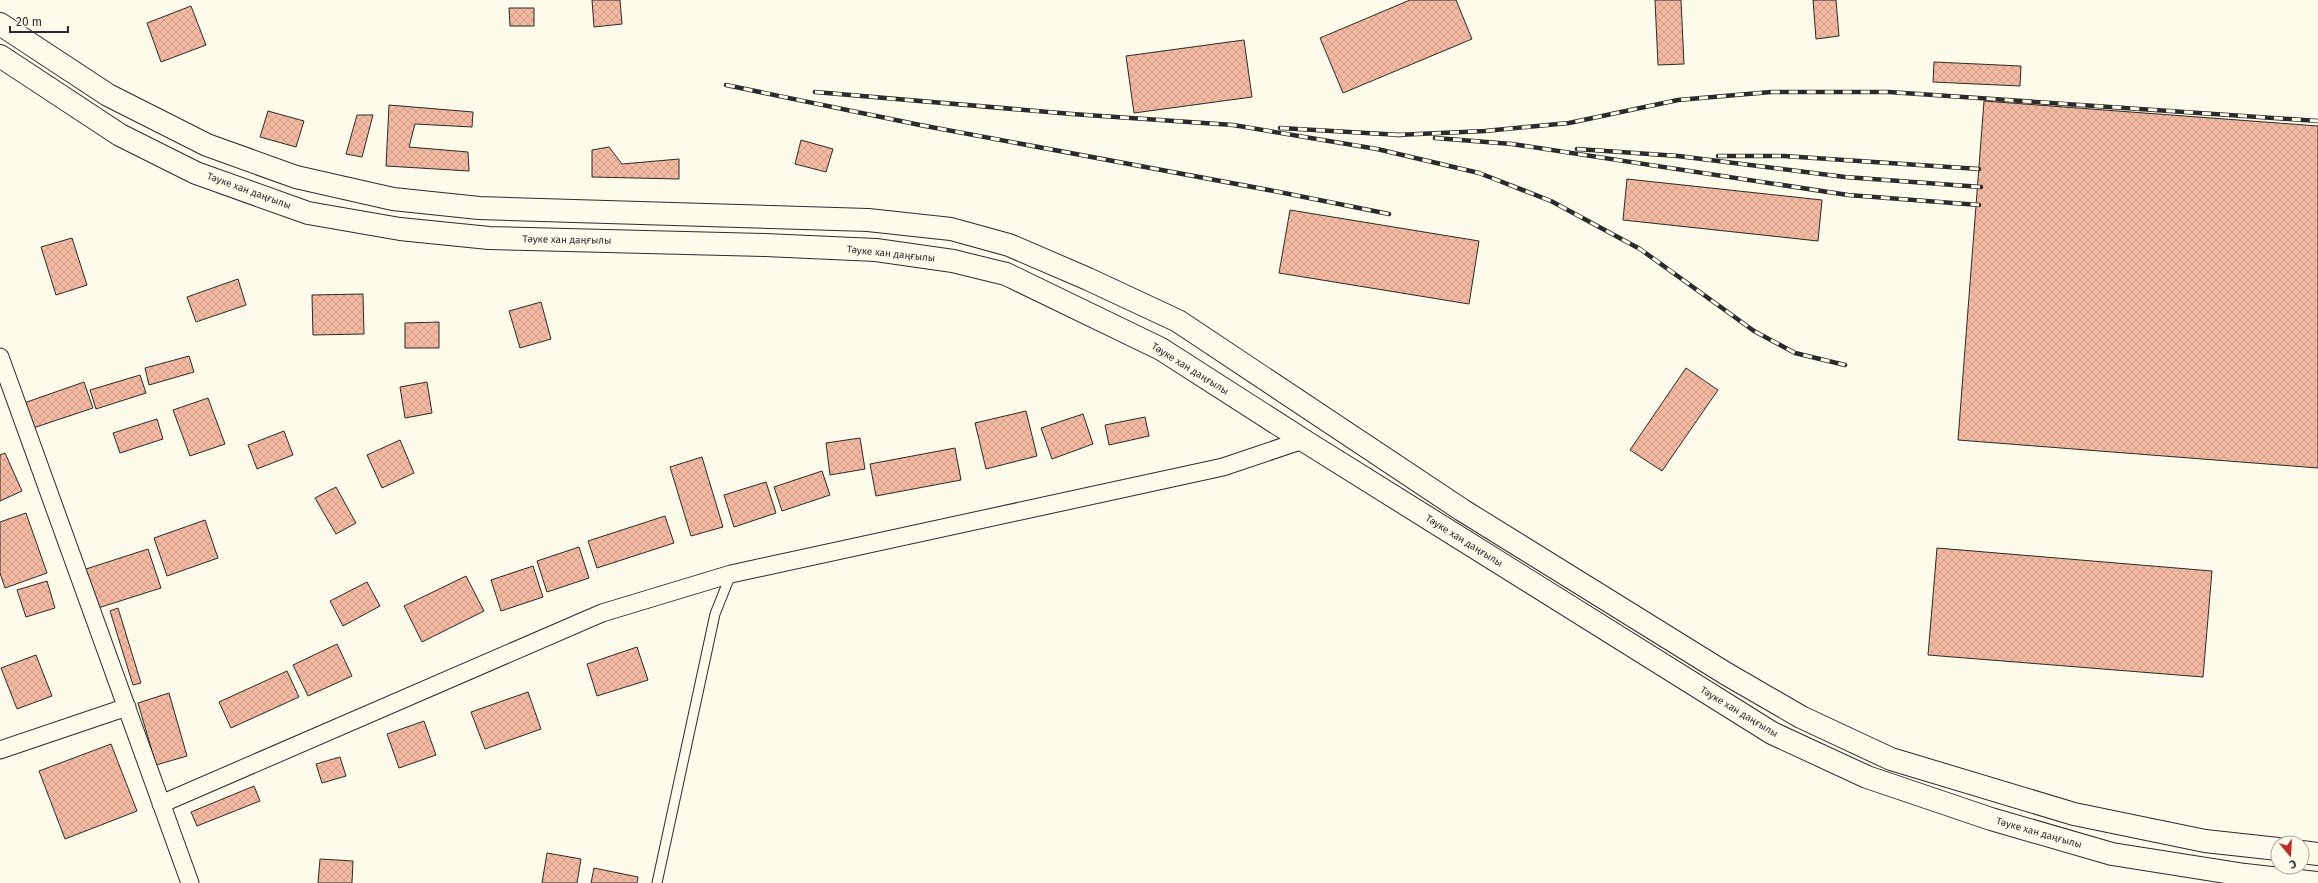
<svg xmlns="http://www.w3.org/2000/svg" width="2318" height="883" viewBox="0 0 2318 883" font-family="'Fira Sans',sans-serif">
<defs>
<pattern id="building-cross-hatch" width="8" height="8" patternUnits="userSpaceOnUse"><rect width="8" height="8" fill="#f2b8a0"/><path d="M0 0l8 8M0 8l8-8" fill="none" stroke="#d09e8a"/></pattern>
</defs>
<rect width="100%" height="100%" fill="#fdfbea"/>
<path fill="url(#building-cross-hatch)" stroke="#2b2b2b" d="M 592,0 L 620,0 L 622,24 L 594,27 Z
M 1410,0 L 1456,0 L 1472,39 L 1343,93 L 1320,38 Z
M 1655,0 L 1681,0 L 1684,64 L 1658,65 Z
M 1813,0 L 1836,0 L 1839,36 L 1816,39 Z
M 191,6 L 206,45 L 161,62 L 147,23 Z
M 509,8 L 534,8 L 534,26 L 510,26 Z
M 1244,40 L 1252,97 L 1134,113 L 1126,56 Z
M 1934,62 L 2021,66 L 2020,86 L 1933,82 Z
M 1984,101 L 2318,126 L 2318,468 L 1958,440 Z
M 389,105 L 473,112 L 472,127 L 415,124 L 409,147 L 468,152 L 469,171 L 386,166 Z
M 268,111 L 304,121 L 296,147 L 260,137 Z
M 357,115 L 373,115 L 362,157 L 346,154 Z
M 801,140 L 833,149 L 826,172 L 795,164 Z
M 609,147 L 622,164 L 679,159 L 679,179 L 592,177 L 592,150 Z
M 1627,179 L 1822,200 L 1818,241 L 1623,220 Z
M 1290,210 L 1479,241 L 1469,304 L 1279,273 Z
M 72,238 L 87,285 L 56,295 L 41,247 Z
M 238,279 L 246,305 L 196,322 L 187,297 Z
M 363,294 L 364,334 L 313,335 L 312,295 Z
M 541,302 L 551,339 L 520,348 L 509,311 Z
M 439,322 L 439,348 L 405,348 L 405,323 Z
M 189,356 L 194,372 L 149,385 L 145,368 Z
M 1686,368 L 1718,390 L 1662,471 L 1630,450 Z
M 140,375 L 146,393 L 96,409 L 90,390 Z
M 84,382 L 93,408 L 33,428 L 24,403 Z
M 427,382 L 432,413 L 405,418 L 400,387 Z
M 208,398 L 225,444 L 190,456 L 173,410 Z
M 1026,411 L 1037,456 L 986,469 L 975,423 Z
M 1083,414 L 1093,444 L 1052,459 L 1041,428 Z
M 1145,417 L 1149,436 L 1109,445 L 1105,425 Z
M 157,419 L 163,439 L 120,453 L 113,433 Z
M 284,431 L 293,455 L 257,469 L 248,445 Z
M 860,438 L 865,469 L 830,475 L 826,443 Z
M 400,440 L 414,473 L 382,488 L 367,455 Z
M 955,448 L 961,480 L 876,496 L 870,464 Z
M 5,453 L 22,491 L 0,501 L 0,455 Z
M 702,457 L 723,527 L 691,536 L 670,467 Z
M 822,471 L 830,495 L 782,511 L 774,487 Z
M 766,482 L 776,513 L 734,527 L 724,495 Z
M 336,487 L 356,523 L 336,534 L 315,498 Z
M 26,513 L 47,573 L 5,588 L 0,573 L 0,522 Z
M 665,516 L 674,543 L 597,568 L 588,541 Z
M 205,520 L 218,558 L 167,576 L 154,538 Z
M 579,547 L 589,578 L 547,592 L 537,561 Z
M 1937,548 L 2212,571 L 2203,677 L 1928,655 Z
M 148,549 L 161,588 L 98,608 L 86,569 Z
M 533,566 L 543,597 L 501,611 L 491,580 Z
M 466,576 L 484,611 L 422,642 L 404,606 Z
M 47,581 L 55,608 L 26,617 L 17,590 Z
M 367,582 L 380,606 L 343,626 L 330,601 Z
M 118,608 L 141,683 L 133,685 L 110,611 Z
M 337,644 L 352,676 L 308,696 L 293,665 Z
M 637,647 L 648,680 L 597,696 L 587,664 Z
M 36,655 L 52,696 L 17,709 L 1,668 Z
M 287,671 L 299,697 L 231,728 L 219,702 Z
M 528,692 L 541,729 L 485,749 L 471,712 Z
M 169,693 L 187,756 L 156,765 L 138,703 Z
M 424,721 L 436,755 L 399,768 L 387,734 Z
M 111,744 L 137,811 L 65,839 L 39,771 Z
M 340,757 L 346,776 L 322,783 L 316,764 Z
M 254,786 L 260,801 L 197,826 L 191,812 Z
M 547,853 L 581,859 L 577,883 L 542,883 Z
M 320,859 L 353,861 L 352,883 L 318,883 Z
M 594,868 L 638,877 L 637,883 L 591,883 Z"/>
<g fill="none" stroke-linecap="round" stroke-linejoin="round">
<defs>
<path id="lane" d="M 657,883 L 715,614 L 731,574"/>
<path id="street" d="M 0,357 L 190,883
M 0,750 L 127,707
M 161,804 L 602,613 L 731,574 L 1223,467 L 1303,440"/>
<path id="primary" d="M 0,24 L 108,95 L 207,145 L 296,177 L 393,199 L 479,208 L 868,220 L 951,229 L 1009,245 L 1088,279 L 1178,321 L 1462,510 L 1725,673 L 1801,717 L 1891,759 L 2074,814 L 2205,841 L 2278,849
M 0,56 L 120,135 L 196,173 L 308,213 L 400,229 L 489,238 L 765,245 L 876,250 L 953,261 L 1006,274 L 1161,349 L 1303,440 L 1772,733 L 1867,777 L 1991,819 L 2112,854 L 2245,875 L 2318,883
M 2302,852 L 2318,854"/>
</defs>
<use href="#lane" stroke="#2b2b2b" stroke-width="11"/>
<use href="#street" stroke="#2b2b2b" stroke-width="19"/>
<use href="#primary" stroke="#2b2b2b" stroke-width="24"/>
<use href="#lane" stroke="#fdfbea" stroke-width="9"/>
<use href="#street" stroke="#fdfbea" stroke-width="17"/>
<use href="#primary" stroke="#fdfbea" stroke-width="22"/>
<defs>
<path id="rail" d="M 726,85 L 920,125 L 1274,191 L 1389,214
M 815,92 L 1072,114 L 1233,125 L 1377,149 L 1479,173 L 1551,201 L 1640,249 L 1754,331 L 1795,353 L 1845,365
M 1280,128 L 1401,135
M 1396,135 L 1485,131 L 1569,123 L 1678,100 L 1771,92 L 1889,92 L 2318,121
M 1435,138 L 1512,144 L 1848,195 L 1979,205
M 1577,149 L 1678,156 L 1845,177 L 1981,187
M 1718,156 L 1784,156 L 1979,169"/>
</defs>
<use href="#rail" stroke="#2b2b2b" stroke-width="4.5"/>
<use href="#rail" stroke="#fdfbea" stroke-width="3" stroke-dasharray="9" stroke-linecap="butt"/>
</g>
<g text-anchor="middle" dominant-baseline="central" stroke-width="3" stroke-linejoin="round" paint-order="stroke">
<g font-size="10" fill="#2b2b2b" stroke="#fdfbea">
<text transform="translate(249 191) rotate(20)">Тәуке хан даңғылы</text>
<text transform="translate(567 240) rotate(1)">Тәуке хан даңғылы</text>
<text transform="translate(891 254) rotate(6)">Тәуке хан даңғылы</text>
<text transform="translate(1190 369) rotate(32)">Тәуке хан даңғылы</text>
<text transform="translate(1464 541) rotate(32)">Тәуке хан даңғылы</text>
<text transform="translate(1739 712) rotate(31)">Тәуке хан даңғылы</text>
<text transform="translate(2039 833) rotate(16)">Тәуке хан даңғылы</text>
</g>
</g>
<g transform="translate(2290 855) rotate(162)"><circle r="19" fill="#fdfbea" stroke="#a9a89e"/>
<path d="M0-3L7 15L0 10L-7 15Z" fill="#c62828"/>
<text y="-6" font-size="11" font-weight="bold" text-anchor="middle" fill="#2b2b2b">С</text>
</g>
<path d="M10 26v6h58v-6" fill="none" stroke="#2b2b2b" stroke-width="2"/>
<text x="16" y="26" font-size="12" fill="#2b2b2b" stroke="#fdfbea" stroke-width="3" paint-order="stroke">20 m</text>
</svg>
